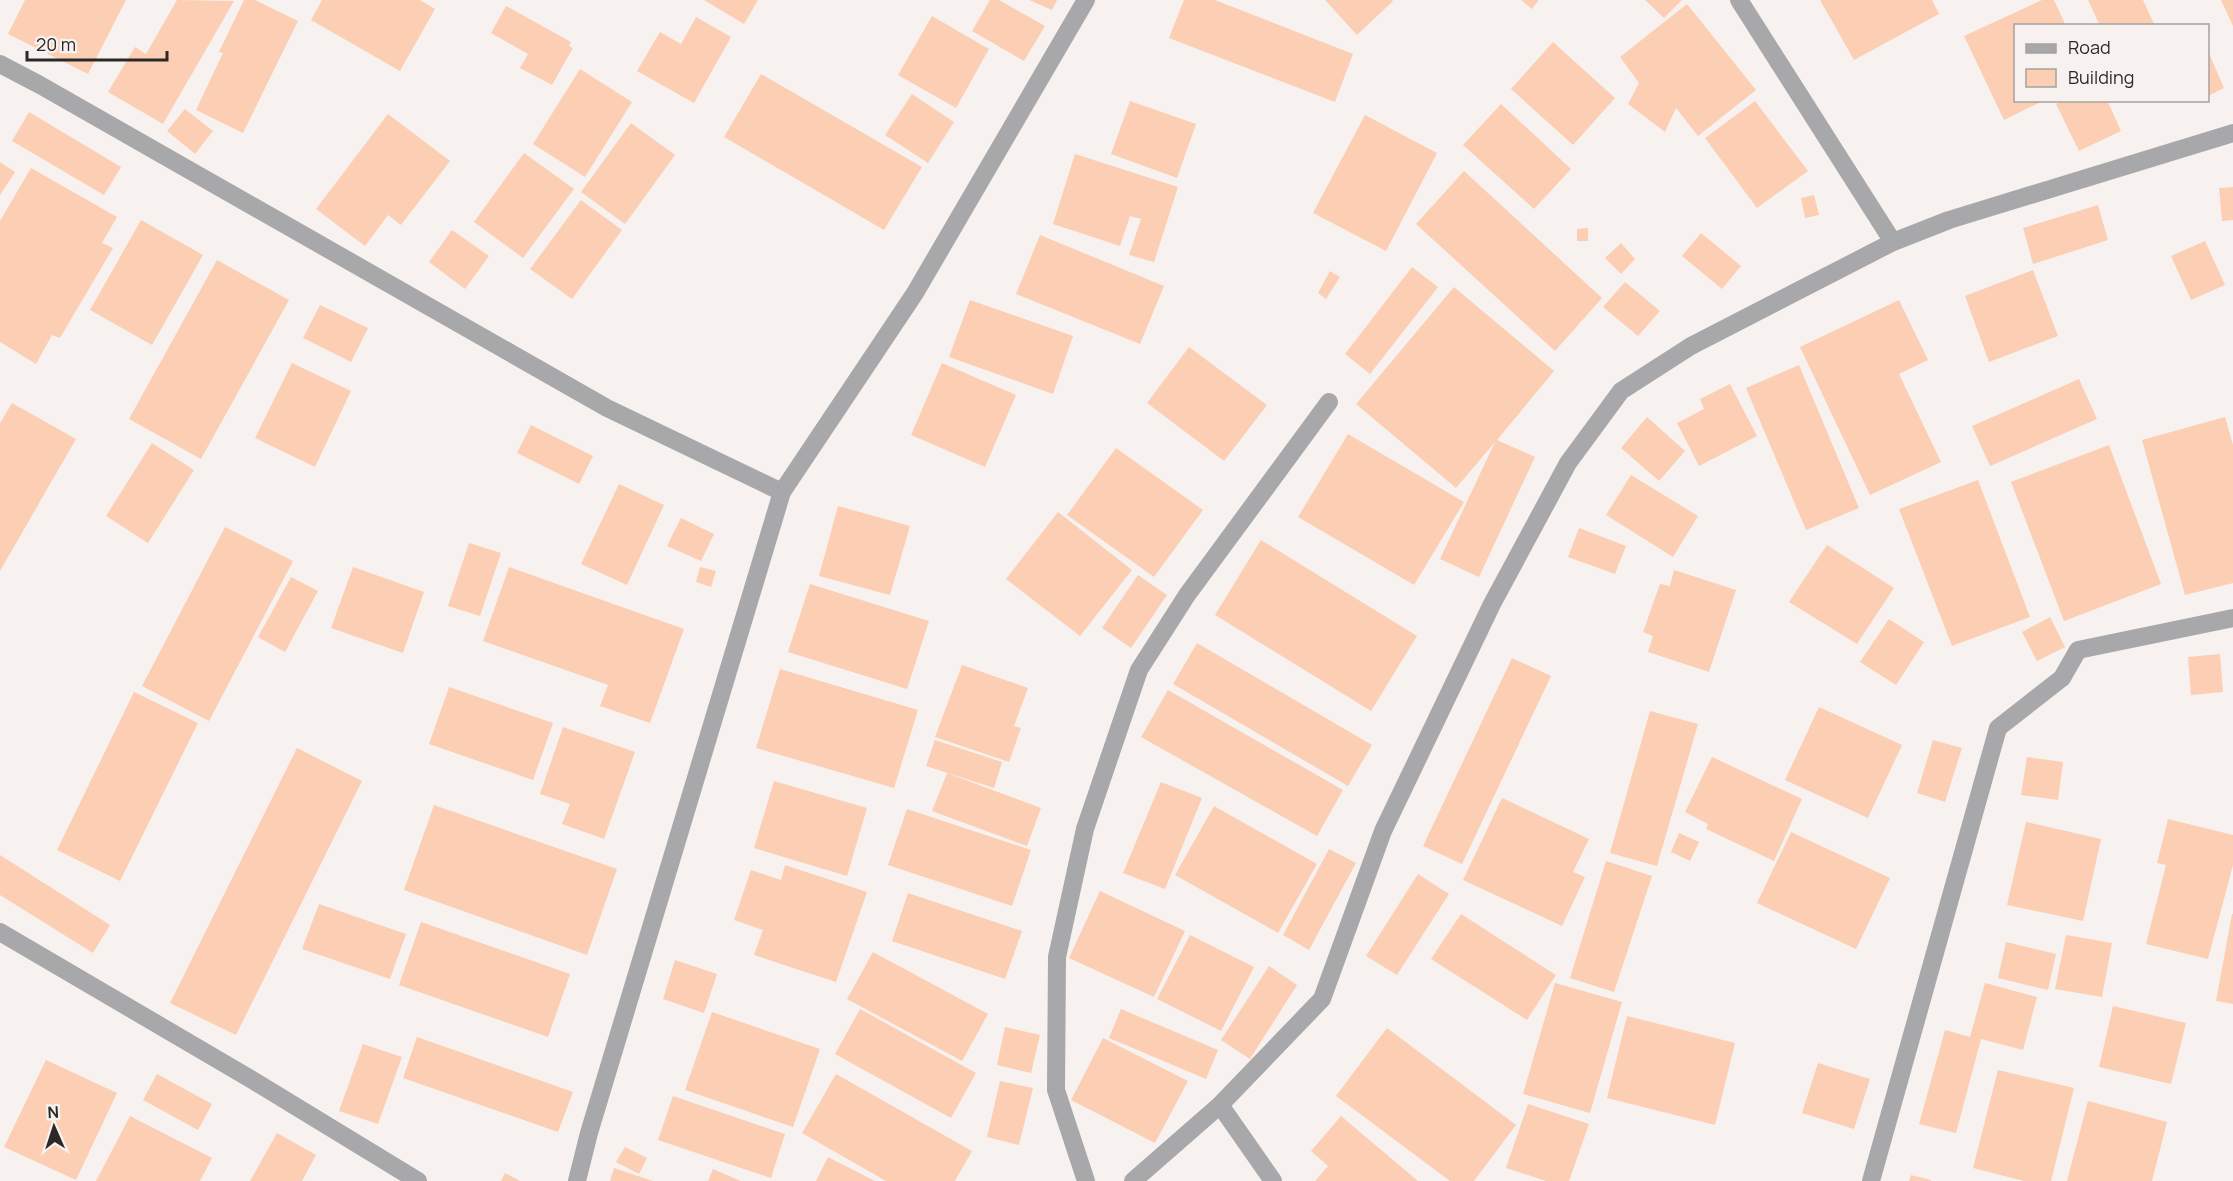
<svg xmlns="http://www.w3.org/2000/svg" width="2233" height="1181" viewBox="0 0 2233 1181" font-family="Manrope,sans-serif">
<rect width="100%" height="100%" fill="#f7f2ef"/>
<path fill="#fcceb3" d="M 25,0 L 126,0 L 88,74 L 8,34 Z
M 177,0 L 234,1 L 163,124 L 108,92 L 135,47 L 146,54 Z
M 244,0 L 255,0 L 298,21 L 243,133 L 196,110 L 223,53 L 219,52 Z
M 322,0 L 420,0 L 435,9 L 400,71 L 311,20 Z
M 704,0 L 758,0 L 744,24 Z
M 990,0 L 999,0 L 1045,26 L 1024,61 L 972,31 Z
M 1029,0 L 1057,0 L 1052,10 Z
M 1184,0 L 1215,0 L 1353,54 L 1335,102 L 1169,38 Z
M 1325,0 L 1392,0 L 1393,1 L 1357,35 Z
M 1521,0 L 1539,0 L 1532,9 Z
M 1645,0 L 1682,0 L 1664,18 Z
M 1820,0 L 1932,0 L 1939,14 L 1854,60 Z
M 2042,0 L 2054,0 L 2066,26 L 2016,26 L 2016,100 L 2045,100 L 2004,120 L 1964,36 Z
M 2088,0 L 2143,0 L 2155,26 L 2100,26 Z
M 2221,0 L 2233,0 L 2233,26 Z
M 1687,4 L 1756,90 L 1698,136 L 1676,108 L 1665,132 L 1628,104 L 1639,83 L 1620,57 Z
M 506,6 L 571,42 L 569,46 L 573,48 L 552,85 L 520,68 L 528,54 L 491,33 Z
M 932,16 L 989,49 L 956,108 L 898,75 Z
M 696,17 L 731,37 L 694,103 L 637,71 L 660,32 L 681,44 Z
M 1553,42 L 1615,98 L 1573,145 L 1511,89 Z
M 2208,51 L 2224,88 L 2208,96 Z
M 580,69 L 632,102 L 585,177 L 533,144 Z
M 761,74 L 922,167 L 884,230 L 724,137 Z
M 912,94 L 954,122 L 928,163 L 885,135 Z
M 2064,100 L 2107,100 L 2121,131 L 2079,151 L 2056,104 Z
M 1130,101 L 1196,124 L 1177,178 L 1111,154 Z
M 1755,101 L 1808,171 L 1757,208 L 1705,138 Z
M 1501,104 L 1571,169 L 1534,209 L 1463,145 Z
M 185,109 L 213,131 L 195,154 L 167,131 Z
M 29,112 L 121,167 L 104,195 L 12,141 Z
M 388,114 L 450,161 L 401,225 L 388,215 L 365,246 L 316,209 Z
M 1365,115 L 1437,153 L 1386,251 L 1313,213 Z
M 631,123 L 675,155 L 625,224 L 581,192 Z
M 524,153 L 574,189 L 523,258 L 474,222 Z
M 1075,154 L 1178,187 L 1154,262 L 1129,255 L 1141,219 L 1130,216 L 1120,246 L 1053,224 Z
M 0,162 L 15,172 L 0,195 Z
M 31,168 L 117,217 L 102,243 L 113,248 L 60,338 L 52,335 L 36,364 L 0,342 L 0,221 Z
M 1464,171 L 1602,298 L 1555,351 L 1416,224 Z
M 2233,187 L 2233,220 L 2222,221 L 2219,188 Z
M 1814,195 L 1819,215 L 1805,218 L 1801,198 Z
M 581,200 L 622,230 L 572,299 L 530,269 Z
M 2098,205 L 2108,240 L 2033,264 L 2023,228 Z
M 141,220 L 203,255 L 152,345 L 90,310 Z
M 1588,228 L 1588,241 L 1577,241 L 1577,229 Z
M 452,230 L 489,256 L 465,289 L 429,262 Z
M 1701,233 L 1741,266 L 1722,289 L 1682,256 Z
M 1040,235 L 1164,286 L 1140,344 L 1016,294 Z
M 2205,241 L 2225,285 L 2191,300 L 2171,256 Z
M 1621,243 L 1635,259 L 1621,274 L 1605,258 Z
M 217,260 L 289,300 L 201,459 L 129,419 Z
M 1412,267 L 1438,287 L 1370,374 L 1345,354 Z
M 2033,270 L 2058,336 L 1989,362 L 1965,296 Z
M 1330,271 L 1340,277 L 1326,299 L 1318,293 Z
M 1625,282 L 1660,311 L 1638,336 L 1603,307 Z
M 1454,287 L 1554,371 L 1497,440 L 1535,457 L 1479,577 L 1440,559 L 1495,442 L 1456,488 L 1356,404 Z
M 970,300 L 1073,336 L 1053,394 L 949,357 Z
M 1899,300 L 1928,360 L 1899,374 L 1941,462 L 1870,495 L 1800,347 Z
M 320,305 L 368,328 L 351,362 L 303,338 Z
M 1189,347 L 1267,405 L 1224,461 L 1147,403 Z
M 292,363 L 351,391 L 315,467 L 255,438 Z
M 942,363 L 1016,395 L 985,467 L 911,435 Z
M 1799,365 L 1859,508 L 1806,530 L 1746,388 Z
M 2079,379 L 2097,419 L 1990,466 L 1972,426 Z
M 1730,384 L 1757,436 L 1699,466 L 1677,423 L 1704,409 L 1700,399 Z
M 12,403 L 76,439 L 0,571 L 0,423 Z
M 1647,417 L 1685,451 L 1659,481 L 1621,448 Z
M 2225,417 L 2233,445 L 2233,583 L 2185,595 L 2142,440 Z
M 531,425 L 593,456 L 579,484 L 517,453 Z
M 1348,434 L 1464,502 L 1414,585 L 1298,517 Z
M 152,443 L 194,470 L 148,543 L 106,516 Z
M 2109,445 L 2161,584 L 2064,621 L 2011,482 Z
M 1116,448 L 1203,510 L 1154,577 L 1067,515 Z
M 1631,475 L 1698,516 L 1673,557 L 1606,515 Z
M 1978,480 L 2030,617 L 1952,646 L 1899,509 Z
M 619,484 L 664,505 L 627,585 L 581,564 Z
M 838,506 L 910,526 L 890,595 L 819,576 Z
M 1058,512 L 1132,570 L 1080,636 L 1006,579 Z
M 681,518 L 714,534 L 701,561 L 667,546 Z
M 225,527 L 293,561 L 209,721 L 142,686 Z
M 1579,528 L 1626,546 L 1615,574 L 1568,557 Z
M 1261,540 L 1417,636 L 1371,711 L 1215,615 Z
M 469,543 L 501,553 L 480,616 L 448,606 Z
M 1827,545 L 1894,588 L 1857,644 L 1789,602 Z
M 353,567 L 424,592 L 403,653 L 331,628 Z
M 509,567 L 684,629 L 650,723 L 600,706 L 608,685 L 483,641 Z
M 700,567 L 716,571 L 711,587 L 696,582 Z
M 1674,570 L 1736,590 L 1709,672 L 1648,652 L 1653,636 L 1643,632 L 1660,584 L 1670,586 Z
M 1138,575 L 1167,595 L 1131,648 L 1102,628 Z
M 291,577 L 318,591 L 285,652 L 258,637 Z
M 810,584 L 929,621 L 907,689 L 788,652 Z
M 2050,617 L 2065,647 L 2037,661 L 2022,632 Z
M 1889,619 L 1924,642 L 1896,685 L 1860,662 Z
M 1197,643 L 1372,745 L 1348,786 L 1173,684 Z
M 2220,654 L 2223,692 L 2191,695 L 2188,657 Z
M 1512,658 L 1551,676 L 1462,864 L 1423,846 Z
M 962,665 L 1028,688 L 1014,726 L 1021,728 L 1009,762 L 935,737 Z
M 780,669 L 918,710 L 894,788 L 756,748 Z
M 449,687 L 553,723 L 533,780 L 429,744 Z
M 1168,690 L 1343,790 L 1317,836 L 1141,737 Z
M 134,692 L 198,723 L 120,881 L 57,850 Z
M 1819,707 L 1902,745 L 1868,818 L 1785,780 Z
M 1650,711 L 1698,724 L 1657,866 L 1610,853 Z
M 563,727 L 635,752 L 604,839 L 562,824 L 570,804 L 540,794 Z
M 935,740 L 1002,762 L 994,788 L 926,766 Z
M 1933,740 L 1962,748 L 1945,802 L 1917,793 Z
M 297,748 L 362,781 L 236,1035 L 170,1003 Z
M 1712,757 L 1802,799 L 1774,861 L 1706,829 L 1708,824 L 1685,812 Z
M 2027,757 L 2063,762 L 2058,800 L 2021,795 Z
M 947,773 L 1041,808 L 1027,846 L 932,811 Z
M 774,781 L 867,808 L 847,876 L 754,848 Z
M 1161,782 L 1202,798 L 1165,889 L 1123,873 Z
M 1502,798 L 1589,839 L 1573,872 L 1585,877 L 1562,926 L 1463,880 Z
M 434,805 L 617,869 L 587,955 L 404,890 Z
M 1214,806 L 1317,864 L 1278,933 L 1175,875 Z
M 907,809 L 1031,850 L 1012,906 L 888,865 Z
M 2168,819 L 2233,835 L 2233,865 L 2208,959 L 2146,944 L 2166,865 L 2157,863 Z
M 2026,822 L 2101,839 L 2083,921 L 2007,905 Z
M 1791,832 L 1890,878 L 1856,949 L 1757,903 Z
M 1679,833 L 1699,842 L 1690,861 L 1671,852 Z
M 1329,849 L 1356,863 L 1309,950 L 1283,935 Z
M 0,855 L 110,925 L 93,953 L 0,895 Z
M 1606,861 L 1652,876 L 1614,992 L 1570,978 Z
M 785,865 L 867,892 L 836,982 L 754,955 L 763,930 L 734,920 L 751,870 L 781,880 Z
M 1418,874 L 1449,894 L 1397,975 L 1366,956 Z
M 1100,891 L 1185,931 L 1154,997 L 1069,958 Z
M 908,893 L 1022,931 L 1005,979 L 892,941 Z
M 319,904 L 406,934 L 390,979 L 302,949 Z
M 1461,914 L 1556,975 L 1527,1020 L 1431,959 Z
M 2232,914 L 2233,914 L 2233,1004 L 2216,1001 Z
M 421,922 L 570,974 L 548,1037 L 399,985 Z
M 1190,935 L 1254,967 L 1221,1031 L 1157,999 Z
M 2066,935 L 2112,943 L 2102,997 L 2055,989 Z
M 2006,942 L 2056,954 L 2048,990 L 1998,978 Z
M 873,952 L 988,1014 L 962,1061 L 847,999 Z
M 675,960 L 717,974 L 704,1013 L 663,999 Z
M 1269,966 L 1297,985 L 1250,1059 L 1221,1040 Z
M 1555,983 L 1622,1002 L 1590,1113 L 1523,1094 Z
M 1985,983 L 2037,997 L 2023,1050 L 1981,1039 L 1956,1133 L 1919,1124 L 1945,1030 L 1970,1037 Z
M 2113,1006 L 2186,1023 L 2171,1084 L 2099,1067 Z
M 860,1009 L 976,1073 L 951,1118 L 835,1054 Z
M 1121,1009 L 1218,1050 L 1206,1079 L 1109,1038 Z
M 712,1012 L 820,1049 L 793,1127 L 685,1090 Z
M 1627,1016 L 1735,1043 L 1715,1125 L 1607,1098 Z
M 1005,1027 L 1040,1035 L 1031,1073 L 997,1065 Z
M 1387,1028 L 1516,1125 L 1474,1181 L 1450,1181 L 1336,1096 Z
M 417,1037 L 573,1092 L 558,1132 L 403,1078 Z
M 1103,1038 L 1188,1081 L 1155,1143 L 1071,1100 Z
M 363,1044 L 402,1057 L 378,1124 L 339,1111 Z
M 46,1060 L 117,1093 L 76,1180 L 4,1147 Z
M 1818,1063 L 1870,1079 L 1854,1129 L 1802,1113 Z
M 1998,1070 L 2074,1088 L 2051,1181 L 2024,1181 L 1973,1168 Z
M 157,1074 L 212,1104 L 198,1130 L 143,1100 Z
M 836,1074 L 972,1151 L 955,1181 L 886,1181 L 802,1133 Z
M 1000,1081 L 1033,1088 L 1019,1145 L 987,1137 Z
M 673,1096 L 785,1134 L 771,1178 L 658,1140 Z
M 2088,1101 L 2167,1122 L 2152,1181 L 2067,1181 Z
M 1528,1104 L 1589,1124 L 1569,1181 L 1546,1181 L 1506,1168 Z
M 130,1116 L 212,1158 L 200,1181 L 96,1181 Z
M 1341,1116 L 1418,1181 L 1315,1181 L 1328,1166 L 1311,1151 Z
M 277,1133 L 316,1155 L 302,1181 L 250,1181 Z
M 625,1147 L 647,1158 L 639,1174 L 616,1162 Z
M 828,1157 L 875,1181 L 816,1181 Z
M 614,1168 L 653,1181 L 610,1181 Z
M 713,1169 L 741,1181 L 708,1181 Z
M 505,1173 L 520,1181 L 501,1181 Z
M 1911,1175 L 1931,1180 L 1931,1181 L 1909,1181 Z"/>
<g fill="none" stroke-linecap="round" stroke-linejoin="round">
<path stroke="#a8a7a9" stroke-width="18" d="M 1739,0 L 1893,242
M 0,64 L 40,85 L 607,408 L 782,492
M 0,932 L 249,1078 L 418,1181
M 1220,1105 L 1273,1181
M 577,1181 L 589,1133 L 782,492 L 915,293 L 1086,0
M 1086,1181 L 1056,1090 L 1057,957 L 1085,829 L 1139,670 L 1187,595 L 1329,402
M 1133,1181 L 1220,1105 L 1322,999 L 1383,831 L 1492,604 L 1568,463 L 1621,391 L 1691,346 L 1893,242 L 1949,220 L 2233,133
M 1871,1181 L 1998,728 L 2062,678 L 2078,650 L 2233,618"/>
</g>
<rect x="2014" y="24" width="195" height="78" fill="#f7f2ef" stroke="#a5a29f" stroke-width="1.5"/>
<rect x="2026" y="44" width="30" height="9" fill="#a8a7a9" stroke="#a5a29f" stroke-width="1.5"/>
<text x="2068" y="54" font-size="18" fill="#2b2928">Road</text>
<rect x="2026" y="69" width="30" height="18" fill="#fcceb3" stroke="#a5a29f" stroke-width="1.5"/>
<text x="2068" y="84" font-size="18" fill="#2b2928">Building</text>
<g transform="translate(54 1127) rotate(357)" stroke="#f7f2ef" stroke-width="4.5" paint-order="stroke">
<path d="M0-4.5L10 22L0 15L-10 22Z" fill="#2b2928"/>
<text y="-9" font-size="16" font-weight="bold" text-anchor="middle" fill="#2b2928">N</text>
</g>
<path d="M27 51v9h140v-9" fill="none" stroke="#2b2928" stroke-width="3"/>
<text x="36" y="51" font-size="18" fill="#2b2928" stroke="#f7f2ef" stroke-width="4.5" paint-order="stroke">20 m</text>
</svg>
